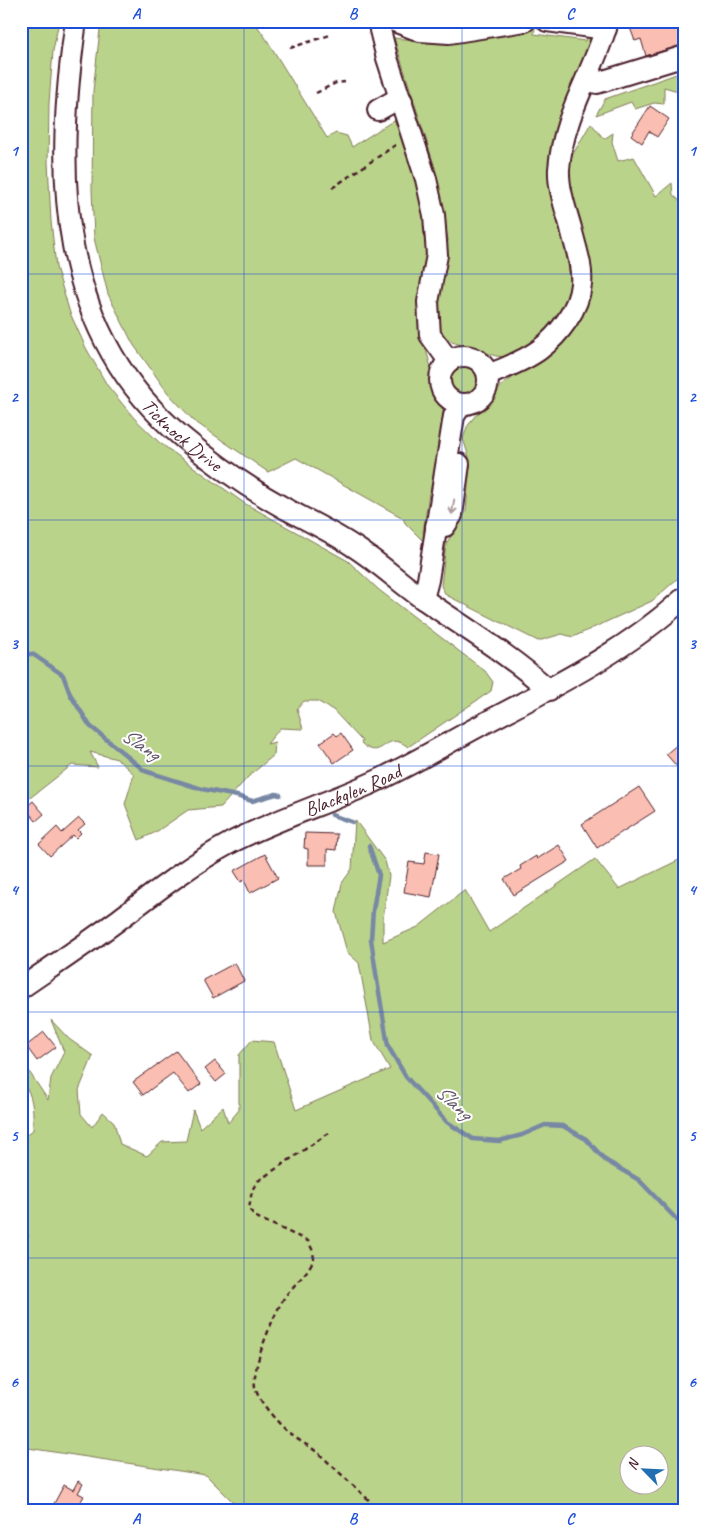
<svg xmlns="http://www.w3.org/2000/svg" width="706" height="1532" viewBox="0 0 706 1532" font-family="Caveat,sans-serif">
<rect width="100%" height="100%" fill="#fff"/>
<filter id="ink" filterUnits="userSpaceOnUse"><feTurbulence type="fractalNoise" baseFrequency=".02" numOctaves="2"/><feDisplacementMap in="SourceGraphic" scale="10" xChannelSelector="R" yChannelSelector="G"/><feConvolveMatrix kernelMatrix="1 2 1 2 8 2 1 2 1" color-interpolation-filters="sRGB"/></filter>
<g filter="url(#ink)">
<path fill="#bad38a" stroke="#82795a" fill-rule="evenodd" d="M 21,21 L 59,21 L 53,51 L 49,103 L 48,162 L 51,221 L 56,267 L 70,313 L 86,348 L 107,385 L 134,418 L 160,443 L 244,503 L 348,561 L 379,590 L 485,671 L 493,682 L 491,691 L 408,747 C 384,728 384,764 361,743 L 362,741 L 333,710 L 317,701 L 304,701 L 297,709 L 303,729 L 280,728 L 267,744 L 275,742 L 274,755 L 248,777 L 221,807 L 188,810 L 156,832 L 139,840 L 125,804 L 134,774 L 117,759 L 90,752 L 98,767 L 72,765 L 21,805 Z
M 101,21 L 246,21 L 258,27 L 267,40 L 327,138 L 336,133 L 347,136 L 352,147 L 399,117 L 428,213 L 430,250 L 422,286 L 419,324 L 445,418 L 437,479 L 429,493 L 423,533 L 428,538 L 426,544 L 405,523 L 403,518 L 296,458 L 268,472 L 194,421 L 168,393 L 133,344 L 108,294 L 94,238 L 92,190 L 93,91 Z
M 535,28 L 534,34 L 585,41 L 587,30 L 595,37 L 562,121 L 573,271 L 572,294 L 551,331 L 514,358 L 496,356 L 452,342 L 441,333 L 437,316 L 441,279 L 448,240 L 435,168 L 394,38 L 447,43 Z
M 685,71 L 685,93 L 664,87 L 664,104 L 654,103 L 635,109 L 631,102 L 596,115 L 605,99 Z
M 591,123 L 604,139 L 613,133 L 612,142 L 618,161 L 634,157 L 656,196 L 672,183 L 673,195 L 685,205 L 685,572 L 652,601 L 573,637 L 562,634 L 538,641 L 446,595 L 441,586 L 446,544 L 466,512 L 470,460 L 463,439 L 467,427 L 474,417 L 491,402 L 501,386 L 555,347 L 577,322 L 566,166 Z
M446 381a17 17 0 1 1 34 0a17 17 0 1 1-34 0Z
M 355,820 L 385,861 L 389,876 L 383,919 L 383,942 L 418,927 L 465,890 L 489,932 L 595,859 L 619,889 L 685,857 L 685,1511 L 242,1511 L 206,1475 L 21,1447 L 21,1240 L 29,1236 L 21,1223 L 21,1139 L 33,1130 C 33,1118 34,1105 29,1093 C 24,1082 21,1085 21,1071 L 26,1067 L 48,1100 L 51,1078 L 64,1052 L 51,1020 L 69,1039 L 93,1056 L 79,1090 L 81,1114 L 92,1127 L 103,1112 L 114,1122 L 120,1144 L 147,1156 L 162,1142 L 186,1141 L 193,1110 L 200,1128 L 223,1107 L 228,1123 L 239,1110 L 239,1055 L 252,1040 L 274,1042 L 296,1110 L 390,1069 L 373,1040 L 359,963 L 347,952 L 336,912 L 342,883 L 352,869 ZM 628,1454 L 658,1454 L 658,1484 L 628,1484 Z"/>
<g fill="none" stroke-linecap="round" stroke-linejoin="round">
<path stroke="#7888a4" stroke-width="4.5" d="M 21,652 L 34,655 L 63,675 L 70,694 L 90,726 L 145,771 L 202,789 L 237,796 L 252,801 L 276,794 L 280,795
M 332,815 L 352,822
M 369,846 L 379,875 L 373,910 L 371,939 L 377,980 L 388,1046 L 406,1077 L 447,1122 L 473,1139 L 499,1141 L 522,1135 L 545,1125 L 563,1126 L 586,1139 L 605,1160 L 639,1180 L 681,1224 L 685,1226"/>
</g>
<path fill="#fabfb2" stroke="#4a1f2b" d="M 635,21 L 685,21 L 685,44 L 646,56 L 641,39 L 635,41 L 629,25 L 635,23 Z
M 650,106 L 669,119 L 657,137 L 649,131 L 642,143 L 631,135 Z
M 334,733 L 337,736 L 341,733 L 353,750 L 334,763 L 320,743 Z
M 685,738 L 685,776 L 666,754 Z
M 639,787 L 655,811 L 597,848 L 582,824 Z
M 33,801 L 44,814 L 36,821 L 25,808 Z
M 79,818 L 85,824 L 78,830 L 81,833 L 76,838 L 73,835 L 50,856 L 39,844 L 57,827 L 62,833 Z
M 305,833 L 337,834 L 336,850 L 327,849 L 327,865 L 308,865 L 308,849 L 304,848 Z
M 559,845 L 569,861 L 514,895 L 504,879 L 521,869 L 520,866 L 536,856 L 537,859 Z
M 426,852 L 439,854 L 431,897 L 404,892 L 409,862 L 424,864 Z
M 265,854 L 278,878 L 250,893 L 244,880 L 241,882 L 234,871 Z
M 235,963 L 244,981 L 213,998 L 203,980 Z
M 44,1032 L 56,1047 L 37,1061 L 26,1046 Z
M 176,1051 L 201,1084 L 189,1093 L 173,1073 L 143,1095 L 133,1082 Z
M 215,1061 L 226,1074 L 216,1082 L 205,1069 Z
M 78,1481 L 83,1484 L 78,1493 L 84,1496 L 75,1511 L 50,1511 L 64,1485 L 73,1490 Z"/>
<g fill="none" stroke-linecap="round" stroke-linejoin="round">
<defs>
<g id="minor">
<path id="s1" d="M 76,21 C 54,172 55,331 182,437 C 214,464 250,489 286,509 C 309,521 332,532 353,546 C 380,563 402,585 429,603 C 470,631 512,657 549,690"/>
<path d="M 381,21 L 380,30 L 387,58 L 426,179 L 434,215 L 437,255 L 428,302 L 430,335 L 449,361"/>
<path d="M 394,21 L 420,31 L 449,33 L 525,21"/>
<path d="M 547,21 L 606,29"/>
<path d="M 586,80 L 597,83 L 685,56"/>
<path d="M 378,110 L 394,101 L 402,101"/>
<circle cx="464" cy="380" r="24"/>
<path d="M 488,375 C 505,368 524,361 539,350 C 559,335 579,309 581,284 C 583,266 575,246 571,228 C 566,210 558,188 559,169 C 563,113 594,73 608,21"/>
<path d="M 436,526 L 445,526 L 452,515 L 459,464"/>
<path d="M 423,599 L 428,580 L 454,416 L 462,404"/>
<path id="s2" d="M 21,988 C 53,966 86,944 117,921 C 154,893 191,864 232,842 C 277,819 325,804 372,783 C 410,766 447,743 485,723 C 555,686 626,651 685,597"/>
</g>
</defs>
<use href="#minor" stroke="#4a1f2b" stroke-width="24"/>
<path stroke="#4a1f2b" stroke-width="2.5" stroke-dasharray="5 4" stroke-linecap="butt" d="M 326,22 L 328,21
M 290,48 L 330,35
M 316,93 L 336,83 L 345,82
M 332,188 L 397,144
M 329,1133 L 258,1181 L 252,1190 L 249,1209 L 256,1217 L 308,1241 L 312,1249 L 314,1258 C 306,1279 288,1287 279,1307 C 270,1325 252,1367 255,1387 C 258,1401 278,1423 288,1432 C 297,1440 308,1445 317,1452 C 335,1468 352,1485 370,1501 L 376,1511"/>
<use href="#minor" stroke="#fff" stroke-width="20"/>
</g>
<defs><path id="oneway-shaft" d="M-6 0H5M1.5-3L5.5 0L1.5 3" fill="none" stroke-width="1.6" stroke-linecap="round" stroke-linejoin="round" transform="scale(1.25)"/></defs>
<use stroke="#ae9aa0" href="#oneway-shaft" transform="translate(453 507) rotate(99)"/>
</g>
<path fill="none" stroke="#1d4ed8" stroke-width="1" stroke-opacity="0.55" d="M 244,21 L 244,1511M 462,21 L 462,1511M 21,274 L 685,274M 21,520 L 685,520M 21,766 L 685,766M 21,1012 L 685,1012M 21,1258 L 685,1258"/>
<g text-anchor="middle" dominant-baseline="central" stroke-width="4" stroke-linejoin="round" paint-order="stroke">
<g font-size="20" fill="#4a1f2b" stroke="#fff">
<text stroke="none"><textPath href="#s1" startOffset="449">Ticknock Drive</textPath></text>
<text stroke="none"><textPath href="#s2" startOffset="388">Blackglen Road</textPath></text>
</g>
<g font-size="21" font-style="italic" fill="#615468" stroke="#fff">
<text transform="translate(141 744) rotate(35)">Slang</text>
<text transform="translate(454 1102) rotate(43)">Slang</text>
</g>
</g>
<rect width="706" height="1532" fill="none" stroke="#fff" stroke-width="55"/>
<g transform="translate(644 1470) rotate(294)"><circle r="24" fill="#ffffff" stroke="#b7a5aa"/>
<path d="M0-4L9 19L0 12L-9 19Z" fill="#1f6fb2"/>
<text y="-8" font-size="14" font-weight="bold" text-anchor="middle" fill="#4a1f2b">N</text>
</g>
<rect x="28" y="28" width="650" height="1476" fill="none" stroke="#1d4ed8" stroke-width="2"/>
<g font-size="16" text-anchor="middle" font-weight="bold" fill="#1d4ed8">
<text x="136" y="19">A</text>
<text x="353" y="19">B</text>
<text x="570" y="19">C</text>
<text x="14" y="156">1</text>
<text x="692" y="156">1</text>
<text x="14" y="402">2</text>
<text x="692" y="402">2</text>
<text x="14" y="649">3</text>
<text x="692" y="649">3</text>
<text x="14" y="895">4</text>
<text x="692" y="895">4</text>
<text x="14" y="1141">5</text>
<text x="692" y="1141">5</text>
<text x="14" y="1387">6</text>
<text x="692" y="1387">6</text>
<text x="136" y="1524">A</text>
<text x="353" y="1524">B</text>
<text x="570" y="1524">C</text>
</g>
</svg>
